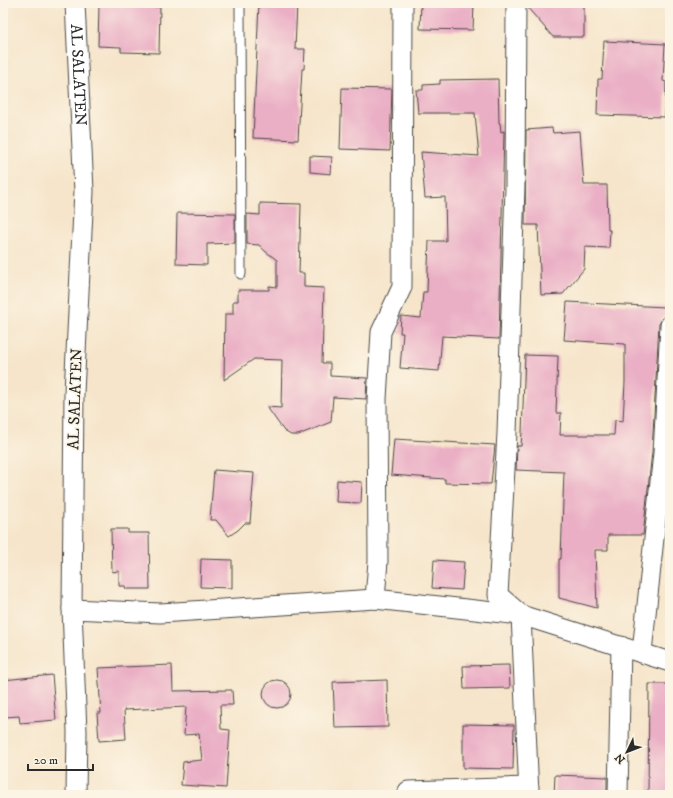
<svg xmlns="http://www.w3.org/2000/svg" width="673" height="798" viewBox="0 0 673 798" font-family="'IM FELL DW Pica',serif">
<rect width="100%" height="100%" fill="#fcf5e5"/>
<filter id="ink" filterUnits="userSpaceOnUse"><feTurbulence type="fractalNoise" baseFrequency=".025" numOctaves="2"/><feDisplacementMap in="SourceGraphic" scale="8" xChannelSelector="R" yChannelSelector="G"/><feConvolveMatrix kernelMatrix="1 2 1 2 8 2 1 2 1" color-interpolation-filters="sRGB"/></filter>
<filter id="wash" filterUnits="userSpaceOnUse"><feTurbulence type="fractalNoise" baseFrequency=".012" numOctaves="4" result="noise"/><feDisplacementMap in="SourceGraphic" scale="16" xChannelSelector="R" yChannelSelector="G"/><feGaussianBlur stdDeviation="0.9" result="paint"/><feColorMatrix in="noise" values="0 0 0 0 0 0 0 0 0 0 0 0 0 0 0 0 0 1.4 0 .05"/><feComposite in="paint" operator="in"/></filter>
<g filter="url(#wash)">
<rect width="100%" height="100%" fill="#f6e5cb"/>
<g id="blocks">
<path fill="#eaaec5" d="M 259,3 L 297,4 L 295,49 L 305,49 L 304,69 L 302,69 L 298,140 L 253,138 Z
M 421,3 L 474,3 L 473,30 L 420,29 Z
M 527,3 L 584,3 L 584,37 L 553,37 L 527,7 Z
M 99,5 L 160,7 L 159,53 L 121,52 L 121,47 L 98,46 Z
M 604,41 L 665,44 L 663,81 L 666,82 L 665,117 L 597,115 L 598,79 L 602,79 Z
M 498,79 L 499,123 L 500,123 L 501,132 L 504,131 L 499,339 L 442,336 L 439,371 L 400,368 L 403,333 L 400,333 L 401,316 L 421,318 L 423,292 L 427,292 L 429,241 L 446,241 L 445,197 L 425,198 L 421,152 L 479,156 L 475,113 L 418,113 L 416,90 L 423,90 L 423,85 L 440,84 L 440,80 Z
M 342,88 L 392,89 L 390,151 L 340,149 Z
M 552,128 L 553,133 L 580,131 L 584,185 L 607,185 L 608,230 L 610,230 L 609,248 L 585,247 L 584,269 L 563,294 L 541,295 L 538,225 L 525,225 L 526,130 Z
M 310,156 L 332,157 L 331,174 L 310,172 Z
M 260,203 L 301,204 L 299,273 L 304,273 L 304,287 L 324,288 L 322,363 L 330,363 L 330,376 L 367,378 L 366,399 L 333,397 L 331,422 L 298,435 L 291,435 L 284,431 L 267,407 L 281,408 L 282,360 L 254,359 L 224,380 L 225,314 L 233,314 L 233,301 L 238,301 L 238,290 L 269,290 L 269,286 L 277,287 L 277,260 L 265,251 L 259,245 L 247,244 L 247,214 L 260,215 Z
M 177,213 L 235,214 L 235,243 L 207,244 L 207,265 L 176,264 Z
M 567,302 L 665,307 L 665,315 L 659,324 L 652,452 L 643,535 L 608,535 L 608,550 L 595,550 L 597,608 L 559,598 L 559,559 L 561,559 L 564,472 L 516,470 L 517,446 L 521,446 L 522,432 L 525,355 L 558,356 L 556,413 L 561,413 L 560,435 L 614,435 L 615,420 L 623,421 L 625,382 L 625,344 L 564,340 Z
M 394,439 L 495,445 L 491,484 L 445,483 L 445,479 L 391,475 Z
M 214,470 L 254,473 L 250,523 L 245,523 L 238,530 L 229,536 L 216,520 L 210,520 Z
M 337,480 L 362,482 L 361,503 L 336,502 Z
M 111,529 L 128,529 L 128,533 L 149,533 L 150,589 L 126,589 L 125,586 L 119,586 L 119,571 L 112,572 Z
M 201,559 L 232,560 L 232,588 L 200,587 Z
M 434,560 L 464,562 L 462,590 L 432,588 Z
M 172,665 L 173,691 L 232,690 L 233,705 L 220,705 L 221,729 L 230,730 L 226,788 L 181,785 L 183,762 L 202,760 L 199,734 L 184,735 L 186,707 L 124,710 L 126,739 L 99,741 L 97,713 L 101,713 L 98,668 Z
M 509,665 L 510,688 L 464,689 L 463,666 Z
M 52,675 L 56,720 L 20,723 L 19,716 L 6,717 L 3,680 Z
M 387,680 L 388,727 L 335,728 L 333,682 Z
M263 694a14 14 0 1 1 28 0a14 14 0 1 1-28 0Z
M 649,684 L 670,684 L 670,795 L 648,795 Z
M 463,724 L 514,725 L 513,769 L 463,768 Z
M 555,775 L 607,777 L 607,795 L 554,795 Z"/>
</g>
</g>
<g filter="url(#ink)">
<use href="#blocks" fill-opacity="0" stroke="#494743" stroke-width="1"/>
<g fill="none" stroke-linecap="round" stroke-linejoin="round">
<defs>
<path id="lane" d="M 240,3 L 241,274"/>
<g id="street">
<path id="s1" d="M 75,3 L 84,191 L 74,393 L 72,609 L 77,732 L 76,795"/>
<path d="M 516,3 L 515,187 L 507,433 L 498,595 L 521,615 L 529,795"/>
<path d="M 375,599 L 378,561 L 377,399 L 381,332 L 402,287 L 403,3"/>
<path d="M 72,609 L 160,613 L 375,599 L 521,615 L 670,662"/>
<path d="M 642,652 L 663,453 L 670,325"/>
<path d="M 408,795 L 408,791 L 529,787"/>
<path d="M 618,795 L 621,646"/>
</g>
</defs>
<use href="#lane" stroke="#494743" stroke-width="11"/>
<use href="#street" stroke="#494743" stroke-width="21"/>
<use href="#lane" stroke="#fff" stroke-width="9"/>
<use href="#street" stroke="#fff" stroke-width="19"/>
</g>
</g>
<g text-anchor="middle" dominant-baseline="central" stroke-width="3.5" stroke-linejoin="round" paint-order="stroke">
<g font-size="16" fill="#2b2b2b" stroke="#fcf5e5">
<text stroke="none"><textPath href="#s1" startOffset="72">AL SALATEN</textPath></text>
<text transform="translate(75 399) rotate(-88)">AL SALATEN</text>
</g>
</g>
<rect width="673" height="798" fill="none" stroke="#fcf5e5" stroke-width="16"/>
<g transform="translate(627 752) rotate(227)" stroke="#fcf5e5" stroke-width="3" paint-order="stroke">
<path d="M0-3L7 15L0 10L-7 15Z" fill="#2b2b2b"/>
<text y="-6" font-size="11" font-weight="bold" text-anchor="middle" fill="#2b2b2b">N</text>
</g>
<path d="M28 764v6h65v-6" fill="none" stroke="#2b2b2b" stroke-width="2"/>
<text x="34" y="764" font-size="12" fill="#2b2b2b" stroke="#fcf5e5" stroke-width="3" paint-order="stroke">20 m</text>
</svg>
